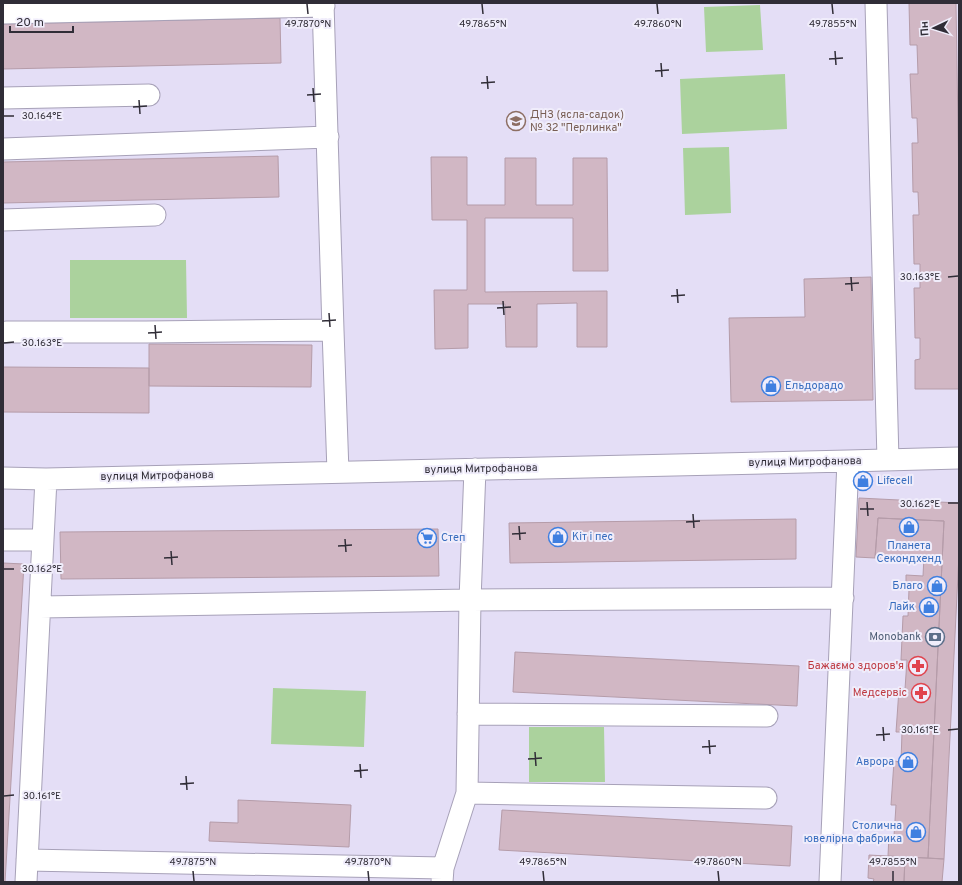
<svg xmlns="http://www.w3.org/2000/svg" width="962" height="885" viewBox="0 0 962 885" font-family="Overpass,sans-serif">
<rect width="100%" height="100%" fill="#e4def6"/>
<path fill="#abd29d" d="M 760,5 L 763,50 L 706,52 L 704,7 Z
M 785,74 L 787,129 L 682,134 L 680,79 Z
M 729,147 L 731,213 L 685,215 L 683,148 Z
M 70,260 L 186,260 L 187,318 L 70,318 Z
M 273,688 L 366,691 L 364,747 L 271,744 Z
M 529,727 L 604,727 L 605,782 L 529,782 Z"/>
<path fill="#d1b7c4" stroke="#b59ca9" d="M 909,3 L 956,3 L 959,191 L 959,389 L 915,389 L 915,360 L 920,359 L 920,338 L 915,338 L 914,288 L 920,288 L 920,264 L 914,264 L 913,215 L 919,215 L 918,192 L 913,192 L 912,143 L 918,143 L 917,118 L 912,118 L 910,74 L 918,74 L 917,45 L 910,45 Z
M 280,18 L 281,63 L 3,69 L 3,24 Z
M 278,156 L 279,197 L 3,203 L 3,162 Z
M 431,157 L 467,157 L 467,205 L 505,205 L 505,158 L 536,158 L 536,205 L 573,205 L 573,158 L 607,158 L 608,271 L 573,271 L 573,218 L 485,218 L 485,292 L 607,291 L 607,347 L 577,347 L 577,303 L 537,304 L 537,347 L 506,347 L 505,304 L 468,304 L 468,348 L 435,349 L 434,290 L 467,290 L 467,220 L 432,220 Z
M 871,277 L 873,400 L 731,402 L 729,318 L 805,317 L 804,279 Z
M 149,344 L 312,345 L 311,387 L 149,386 Z
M 3,367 L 149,368 L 149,413 L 3,412 Z
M 859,498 L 959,503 L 959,554 L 944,859 L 928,858 L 944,521 L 878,518 L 875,558 L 856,557 Z
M 878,518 L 944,521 L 928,858 L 888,856 L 889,835 L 894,836 L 896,805 L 891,805 L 894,761 L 901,762 L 902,732 L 896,732 L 899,689 L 905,689 L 907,660 L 901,660 L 903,616 L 908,616 L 909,589 L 906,588 L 906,575 L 923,576 L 924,556 L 897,555 L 896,559 L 875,558 Z
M 796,519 L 796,559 L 510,563 L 509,523 Z
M 438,529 L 439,576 L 61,579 L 60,532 Z
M 3,563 L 24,564 L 5,882 L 3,882 Z
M 515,652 L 799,666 L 797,706 L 513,692 Z
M 238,800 L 351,805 L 349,847 L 209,841 L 210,822 L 238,823 Z
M 502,810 L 792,826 L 790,866 L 499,850 Z
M 869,855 L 905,857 L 904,882 L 873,882 L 874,879 L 868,878 Z
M 905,857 L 944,859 L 942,882 L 904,882 Z"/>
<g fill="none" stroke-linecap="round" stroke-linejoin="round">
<defs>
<path id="minor" d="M 323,3 L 333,330 L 338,472
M 876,3 L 888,460
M 3,13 L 324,6
M 3,98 L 149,95
M 3,149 L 328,137
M 3,220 L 155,215
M 6,332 L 146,332 L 333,330
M 3,478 L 46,479 L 848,461 L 959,458
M 3,540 L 43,540
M 40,607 L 470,600 L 843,598
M 468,714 L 767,716
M 467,793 L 766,798
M 27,860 L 443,868
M 26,882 L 46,479
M 442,882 L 443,868 L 467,793 L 470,600 L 475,469
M 830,882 L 848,461"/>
</defs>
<use href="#minor" stroke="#a7a1b8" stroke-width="23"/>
<use href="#minor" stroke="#fff" stroke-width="21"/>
</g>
<path fill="none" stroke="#302d37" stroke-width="1.5" d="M 307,4 L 308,14M 482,4 L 483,14M 657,4 L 658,14M 832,4 L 833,14M 835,51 L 836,65M 829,59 L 843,58M 661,63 L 662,77M 655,71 L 669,70M 487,76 L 488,89M 481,83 L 495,82M 313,88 L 314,102M 307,95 L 321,94M 139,100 L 140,114M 133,107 L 147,106M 4,116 L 14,116M 851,277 L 852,291M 948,277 L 958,276M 845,284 L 859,283M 677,289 L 678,303M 671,296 L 685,295M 503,301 L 504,315M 497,308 L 511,307M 329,313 L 330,327M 322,321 L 336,320M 155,325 L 156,339M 148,333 L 162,332M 4,343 L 14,342M 867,502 L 868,516M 948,503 L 958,503M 860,509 L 874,509M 693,514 L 694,528M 686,522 L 700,521M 519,526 L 520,540M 512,534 L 526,533M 345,539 L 346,552M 338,546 L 352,545M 171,551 L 172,565M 164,558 L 178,557M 4,569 L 14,569M 883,727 L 884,741M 948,730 L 958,729M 876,735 L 890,734M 709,740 L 710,754M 702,747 L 716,746M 535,752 L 536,766M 528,759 L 542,758M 360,764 L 361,778M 354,771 L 368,770M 186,776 L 187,790M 180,784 L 194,783M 4,796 L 14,795M 193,871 L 194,881M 368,871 L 369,881M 543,871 L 544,881M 718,871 L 719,881M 893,871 L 893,881"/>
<defs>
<symbol id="school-ring" viewBox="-11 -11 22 22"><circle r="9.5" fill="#f0edfb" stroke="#8d6e63" stroke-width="1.5"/><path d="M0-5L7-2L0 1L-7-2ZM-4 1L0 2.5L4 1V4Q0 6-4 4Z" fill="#8d6e63"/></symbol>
<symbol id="shop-ring" viewBox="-11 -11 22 22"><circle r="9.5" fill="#f0edfb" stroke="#3f7fe0" stroke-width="1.5"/><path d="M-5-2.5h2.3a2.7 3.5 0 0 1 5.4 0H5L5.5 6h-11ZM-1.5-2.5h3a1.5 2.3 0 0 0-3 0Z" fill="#3f7fe0"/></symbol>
<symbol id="supermarket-ring" viewBox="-11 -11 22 22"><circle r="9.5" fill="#f0edfb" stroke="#3f7fe0" stroke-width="1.5"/><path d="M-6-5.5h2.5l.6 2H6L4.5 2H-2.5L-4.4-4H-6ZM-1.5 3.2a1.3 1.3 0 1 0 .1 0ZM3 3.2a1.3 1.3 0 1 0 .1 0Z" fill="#3f7fe0"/></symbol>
<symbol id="bank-ring" viewBox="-11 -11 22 22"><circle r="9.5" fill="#f0edfb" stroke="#5c6f8a" stroke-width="1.5"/><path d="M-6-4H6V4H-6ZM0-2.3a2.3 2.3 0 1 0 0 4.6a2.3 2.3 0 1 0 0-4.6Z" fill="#5c6f8a"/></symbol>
<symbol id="pharmacy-ring" viewBox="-11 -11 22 22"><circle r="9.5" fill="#f0edfb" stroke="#e0444e" stroke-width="1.5"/><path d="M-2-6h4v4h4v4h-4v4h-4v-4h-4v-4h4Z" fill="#e0444e"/></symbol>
</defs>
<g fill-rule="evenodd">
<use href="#school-ring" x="505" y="110" width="22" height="22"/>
<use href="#shop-ring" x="760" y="375" width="22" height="22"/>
<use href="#shop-ring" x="852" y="470" width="22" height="22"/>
<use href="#shop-ring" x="898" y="516" width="22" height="22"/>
<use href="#shop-ring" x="547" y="526" width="22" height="22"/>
<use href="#supermarket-ring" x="416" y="527" width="22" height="22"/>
<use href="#shop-ring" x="926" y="575" width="22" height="22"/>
<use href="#shop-ring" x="918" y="596" width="22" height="22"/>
<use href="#bank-ring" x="924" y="626" width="22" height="22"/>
<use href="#pharmacy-ring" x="907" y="655" width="22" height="22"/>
<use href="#pharmacy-ring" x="910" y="682" width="22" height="22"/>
<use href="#shop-ring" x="897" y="751" width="22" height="22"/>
<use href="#shop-ring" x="905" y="821" width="22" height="22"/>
</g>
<g text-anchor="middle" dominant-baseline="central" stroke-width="4" stroke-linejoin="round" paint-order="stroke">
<g font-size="11" fill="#785e54" stroke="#f0edfb" text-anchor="start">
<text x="530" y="115">ДНЗ (ясла-садок)<tspan x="530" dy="13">№ 32 "Перлинка"</tspan></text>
</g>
<g font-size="11" fill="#366cbe" stroke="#f0edfb" text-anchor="start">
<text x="785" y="386">Ельдорадо</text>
<text x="877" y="481">Lifecell</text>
<text x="572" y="537">Кіт і пес</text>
<text x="441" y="538">Степ</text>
<text x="909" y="546" text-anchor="middle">Планета<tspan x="909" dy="13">Секондхенд</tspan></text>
<text x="923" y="586" text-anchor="end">Благо</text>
<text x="915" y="607" text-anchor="end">Лайк</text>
<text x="894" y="762" text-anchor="end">Аврора</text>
<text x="902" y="826" text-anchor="end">Столична<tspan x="902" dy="13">ювелірна фабрика</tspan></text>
</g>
<g font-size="11" fill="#302d37" stroke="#f0edfb">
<text transform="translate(805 462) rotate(-1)">вулиця Митрофанова</text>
<text transform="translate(481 469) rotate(-1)">вулиця Митрофанова</text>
<text transform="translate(157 476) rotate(-1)">вулиця Митрофанова</text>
</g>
<g font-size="11" fill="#4e5e75" stroke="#f0edfb" text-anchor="end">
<text x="921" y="637">Monobank</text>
</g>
<g font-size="11" fill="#be3a42" stroke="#f0edfb" text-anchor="end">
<text x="904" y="666">Бажаємо здоров'я</text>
<text x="907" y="693">Медсервіс</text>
</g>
</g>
<g font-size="10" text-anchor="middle" fill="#302d37" stroke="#f0edfb" stroke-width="4" stroke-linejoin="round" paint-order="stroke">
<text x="308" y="27">49.7870°N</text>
<text x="483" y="27">49.7865°N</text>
<text x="658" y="27">49.7860°N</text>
<text x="833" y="27">49.7855°N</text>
<text x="42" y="119">30.164°E</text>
<text x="920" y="280">30.163°E</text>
<text x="42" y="346">30.163°E</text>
<text x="920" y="507">30.162°E</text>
<text x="42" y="572">30.162°E</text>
<text x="920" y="733">30.161°E</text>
<text x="42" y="799">30.161°E</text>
<text x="193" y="865">49.7875°N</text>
<text x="368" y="865">49.7870°N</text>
<text x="543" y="865">49.7865°N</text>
<text x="718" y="865">49.7860°N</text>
<text x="893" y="865">49.7855°N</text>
</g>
<rect width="962" height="885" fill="none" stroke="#302d37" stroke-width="8"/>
<g transform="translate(934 28) rotate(266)" stroke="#f0edfb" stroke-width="3" paint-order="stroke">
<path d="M0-3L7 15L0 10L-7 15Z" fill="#302d37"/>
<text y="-6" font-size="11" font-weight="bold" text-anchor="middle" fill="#302d37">Пн</text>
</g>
<path d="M10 26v6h63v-6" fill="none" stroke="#302d37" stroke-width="2"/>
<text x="16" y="26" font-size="12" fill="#302d37" stroke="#f0edfb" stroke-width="3" paint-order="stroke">20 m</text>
</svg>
